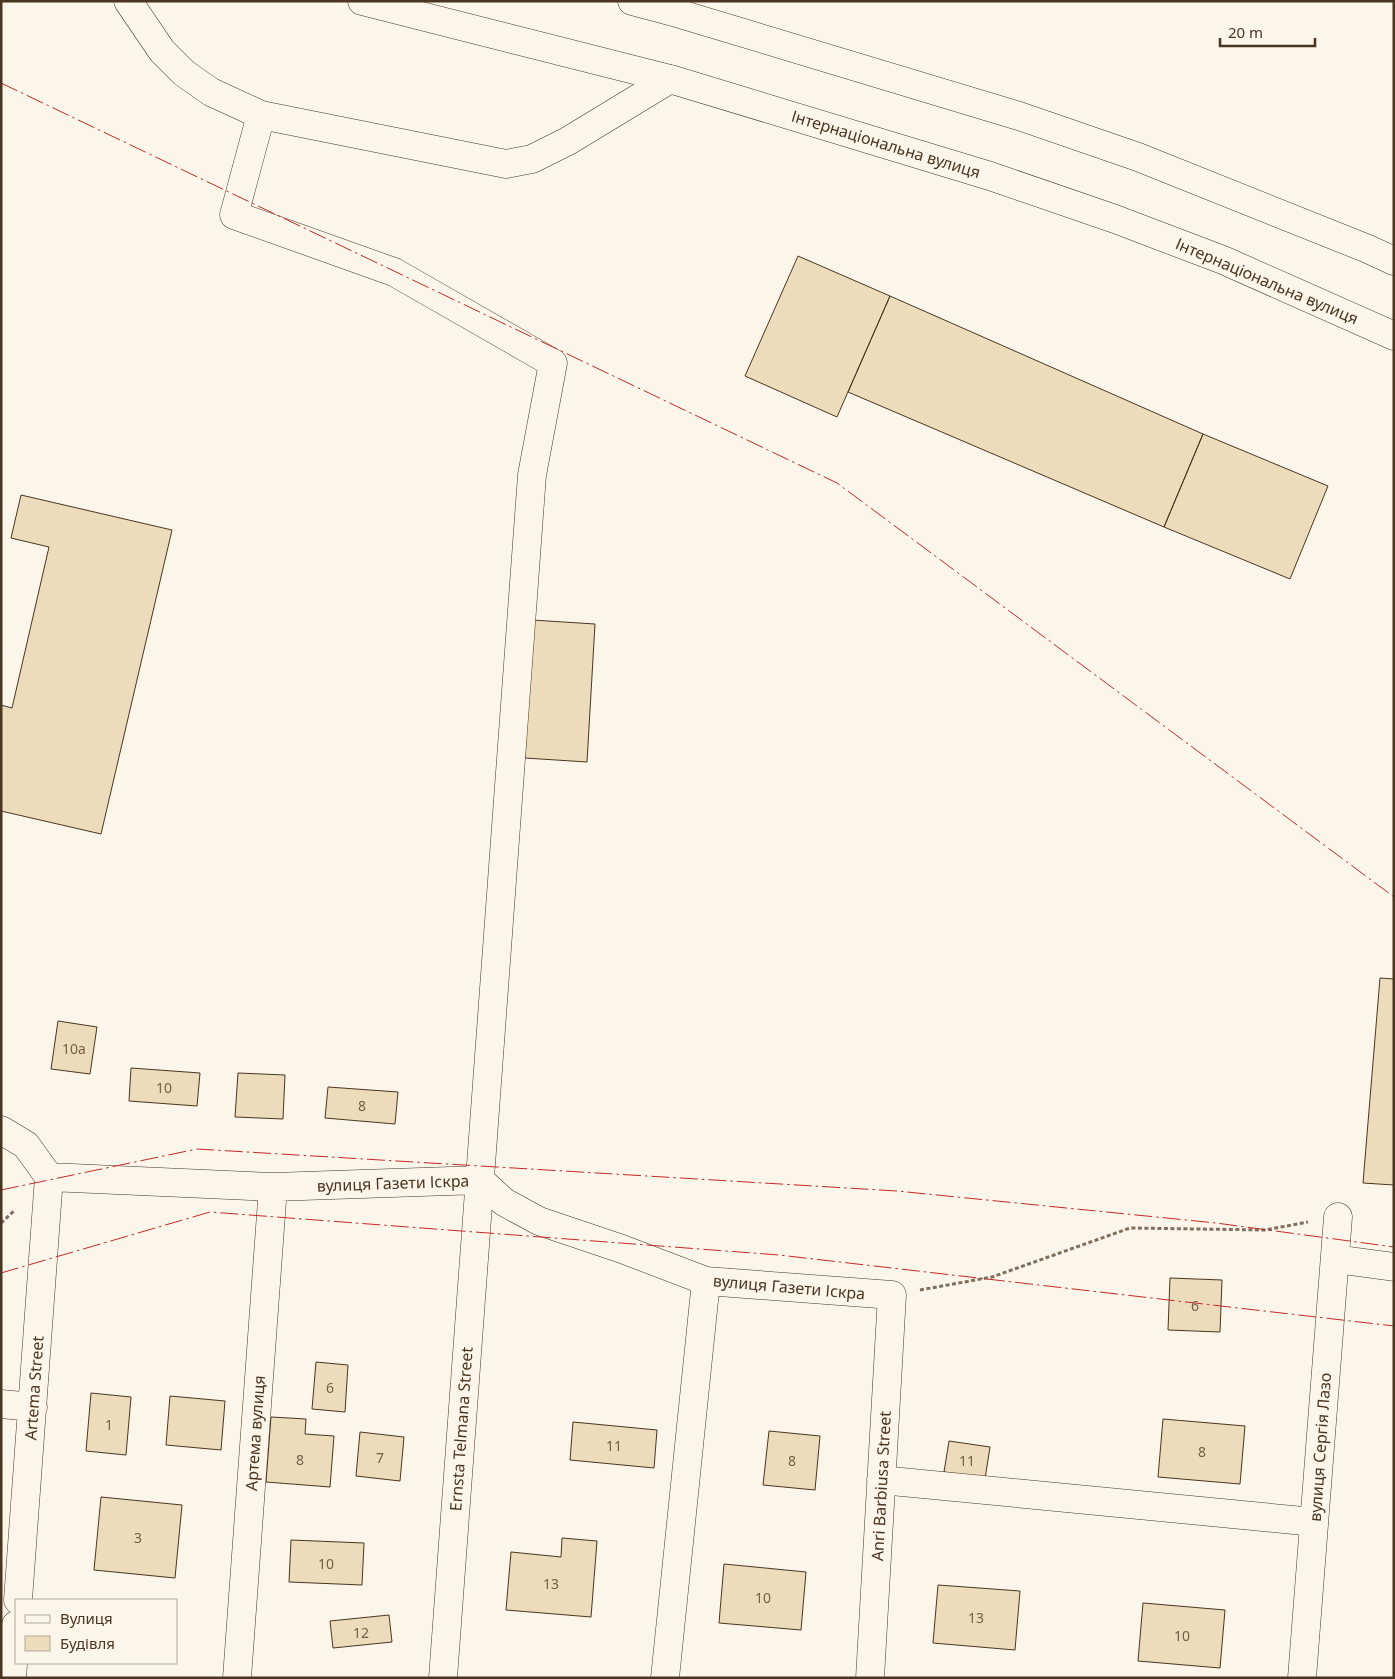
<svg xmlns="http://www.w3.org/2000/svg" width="1395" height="1679" viewBox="0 0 1395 1679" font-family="'Noto Sans',sans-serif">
<rect width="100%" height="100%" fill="#fbf6e9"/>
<path fill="#ecdcbc" stroke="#4a3520" d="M 798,256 L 890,296 L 837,417 L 745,376 Z
M 890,296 L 1203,434 L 1164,527 L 848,392 Z
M 1203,434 L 1328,486 L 1290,579 L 1164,527 Z
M 21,495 L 172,530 L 101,834 L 1,811 L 1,705 L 12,708 L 49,547 L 11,538 Z
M 532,620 L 595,624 L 587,762 L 525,758 Z
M 1380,978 L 1394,979 L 1394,1185 L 1363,1183 Z
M 58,1021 L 97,1027 L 90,1074 L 51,1069 Z
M 131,1068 L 200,1073 L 197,1106 L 129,1101 Z
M 238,1073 L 285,1075 L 283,1119 L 235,1117 Z
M 328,1087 L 398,1092 L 395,1124 L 325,1118 Z
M 1170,1278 L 1222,1280 L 1220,1332 L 1168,1330 Z
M 316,1362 L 348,1365 L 345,1412 L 312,1409 Z
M 91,1393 L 131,1397 L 126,1455 L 86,1451 Z
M 170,1396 L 225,1401 L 221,1450 L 166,1445 Z
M 271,1417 L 306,1419 L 305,1434 L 334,1436 L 330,1487 L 266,1482 Z
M 1163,1419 L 1245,1426 L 1240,1484 L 1158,1477 Z
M 573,1422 L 657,1430 L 654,1468 L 570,1460 Z
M 769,1431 L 820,1436 L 815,1490 L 763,1485 Z
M 360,1432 L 404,1437 L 400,1481 L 356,1476 Z
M 949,1441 L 990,1447 L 985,1479 L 944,1472 Z
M 101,1497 L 182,1505 L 175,1578 L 94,1570 Z
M 562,1538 L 597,1541 L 591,1617 L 506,1610 L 511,1552 L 561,1557 Z
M 291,1540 L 364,1543 L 362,1585 L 289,1582 Z
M 724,1564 L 806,1572 L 801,1630 L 719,1623 Z
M 938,1585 L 1020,1591 L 1015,1650 L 933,1643 Z
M 1143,1603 L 1225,1610 L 1220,1668 L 1138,1661 Z
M 389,1615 L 392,1642 L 333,1648 L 330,1621 Z"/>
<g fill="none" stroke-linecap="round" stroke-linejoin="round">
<defs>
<path id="minor" d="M 128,1 L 162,51 L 184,73 L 211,92 L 261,115 L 506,164 L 532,159 L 568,141 L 670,79
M 261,115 L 234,215 L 394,272 L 553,363 L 532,475 L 443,1678
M 1,1130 L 26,1145 L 49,1177
M 49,1177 L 273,1187 L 480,1180 L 504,1202 L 539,1221 L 622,1249 L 706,1281 L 892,1295 L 870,1678
M 1335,1259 L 1394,1267
M 1,1404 L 33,1407
M 881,1480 L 1314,1522
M 18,1600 L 49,1177
M 12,1678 L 16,1625
M 237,1678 L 273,1187
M 665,1678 L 706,1281
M 1302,1678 L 1338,1217"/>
<path id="major" d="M 362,1 L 670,79 L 990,176 L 1115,219 L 1223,260 L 1394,336
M 632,1 L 677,13 L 1019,116 L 1138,157 L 1368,249 L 1394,261"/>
</defs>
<use href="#minor" stroke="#4a3520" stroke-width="29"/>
<use href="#major" stroke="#4a3520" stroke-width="29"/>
<path stroke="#7f6f5c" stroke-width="3" stroke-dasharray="4 2.5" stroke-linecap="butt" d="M 1,1223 L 15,1210
M 920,1290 L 992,1277 L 1130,1228 L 1265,1230 L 1308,1222"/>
<use href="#minor" stroke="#fbf6e9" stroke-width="28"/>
<use href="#major" stroke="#fbf6e9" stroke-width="28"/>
<path stroke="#c62828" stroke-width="1" stroke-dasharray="18 4 2.5 4" stroke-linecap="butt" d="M 1,83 L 837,483 L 1394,897
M 1,1190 L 197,1149 L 897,1191 L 1216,1223 L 1394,1247
M 1,1273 L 210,1212 L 779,1255 L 1394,1326"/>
</g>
<g text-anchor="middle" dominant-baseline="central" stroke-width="4" stroke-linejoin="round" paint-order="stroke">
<g font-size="14" fill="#725f47">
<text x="74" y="1048">10а</text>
<text x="164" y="1087">10</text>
<text x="362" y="1105">8</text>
<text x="1195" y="1305">6</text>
<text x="330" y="1387">6</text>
<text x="109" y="1424">1</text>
<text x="614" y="1445">11</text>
<text x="1202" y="1451">8</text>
<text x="380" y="1457">7</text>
<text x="300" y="1459">8</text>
<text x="792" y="1460">8</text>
<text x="967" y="1460">11</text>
<text x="138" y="1537">3</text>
<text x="326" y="1563">10</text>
<text x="551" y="1583">13</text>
<text x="763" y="1597">10</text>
<text x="976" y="1617">13</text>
<text x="361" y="1632">12</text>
<text x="1182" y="1635">10</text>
</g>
<g font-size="16" fill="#4a3520" stroke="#fbf6e9">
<text transform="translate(886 144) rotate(17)">Інтернаціональна вулиця</text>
<text transform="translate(1267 281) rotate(23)">Інтернаціональна вулиця</text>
<text transform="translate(393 1183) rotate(-2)">вулиця Газети Іскра</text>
<text transform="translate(789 1287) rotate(5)">вулиця Газети Іскра</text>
<text transform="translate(34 1388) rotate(-86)">Artema Street</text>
<text transform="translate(461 1429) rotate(-86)">Ernsta Telmana Street</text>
<text transform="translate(255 1433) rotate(-86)">Артема вулиця</text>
<text transform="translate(1320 1447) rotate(-86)">вулиця Сергія Лазо</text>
<text transform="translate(881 1486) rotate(-87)">Anri Barbiusa Street</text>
</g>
</g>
<rect width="1395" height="1679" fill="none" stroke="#4a3520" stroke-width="5"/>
<rect x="15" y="1599" width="162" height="65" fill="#fbf6e9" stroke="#b4a999"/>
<rect x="25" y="1615" width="25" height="8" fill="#fbf6e9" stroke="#b4a999"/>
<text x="60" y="1624" font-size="15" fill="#4a3520">Вулиця</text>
<rect x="25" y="1636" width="25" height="15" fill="#ecdcbc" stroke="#b4a999"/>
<text x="60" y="1649" font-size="15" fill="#4a3520">Будівля</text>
<path d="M1220 38v8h95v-8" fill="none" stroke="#4a3520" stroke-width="2.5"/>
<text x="1228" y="38" font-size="15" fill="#4a3520" stroke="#fbf6e9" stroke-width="4" paint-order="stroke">20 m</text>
</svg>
